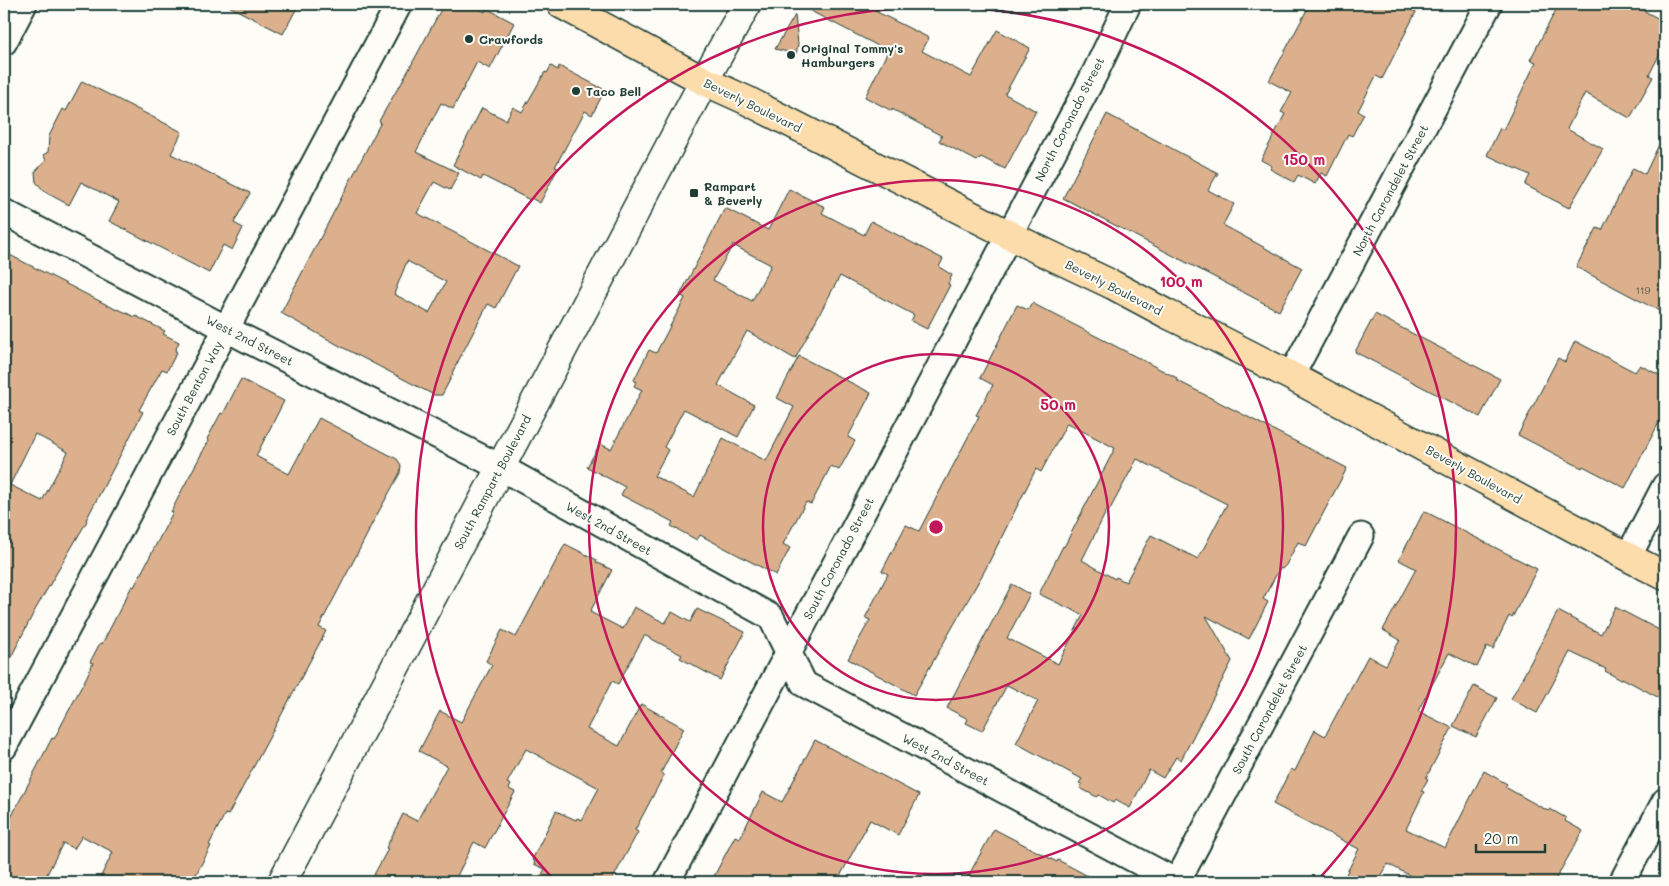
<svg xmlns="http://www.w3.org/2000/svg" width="1669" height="886" viewBox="0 0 1669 886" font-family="Mali,sans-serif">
<rect width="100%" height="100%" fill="#fdfcf7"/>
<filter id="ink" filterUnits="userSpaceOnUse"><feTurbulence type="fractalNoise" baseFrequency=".02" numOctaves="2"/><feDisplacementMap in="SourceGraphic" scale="10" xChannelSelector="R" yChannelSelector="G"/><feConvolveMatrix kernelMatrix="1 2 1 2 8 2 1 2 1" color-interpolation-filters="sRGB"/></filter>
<g filter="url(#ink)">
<path fill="#dcb08d" stroke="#1f3d34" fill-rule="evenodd" d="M 225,4 L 299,4 L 283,34 Z
M 444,4 L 469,4 L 485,12 L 486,8 L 514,23 L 490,69 L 477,62 L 453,109 L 441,103 L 416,152 L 459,173 L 450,190 L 434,182 L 417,213 L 518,266 L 496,308 L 488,304 L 452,373 L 453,374 L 442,395 L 434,395 L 340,346 L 281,313 L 381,122 L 379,121 L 399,86 L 400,86 ZM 407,261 L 446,282 L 429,313 L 394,294 Z
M 797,4 L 861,4 L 929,38 L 922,51 L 971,77 L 997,30 L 1030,48 L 1005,94 L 1036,111 L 1005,169 L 981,157 L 977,161 L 939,141 L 942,136 L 892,109 L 892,111 L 865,97 L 888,51 Z
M 1310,4 L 1400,4 L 1416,12 L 1382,79 L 1376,76 L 1358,111 L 1364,114 L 1352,136 L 1348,134 L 1327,176 L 1321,173 L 1315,184 L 1298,175 L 1294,182 L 1270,169 L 1272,166 L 1261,160 L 1285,114 L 1281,112 L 1292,93 L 1269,81 Z
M 1559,4 L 1631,4 L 1665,22 L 1665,44 L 1649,75 L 1653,77 L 1630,118 L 1585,93 L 1567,129 L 1603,149 L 1569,208 L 1525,185 L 1530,175 L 1487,155 L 1500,128 L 1503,130 L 1536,62 L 1530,60 Z
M 795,15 L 798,44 L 796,54 L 775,49 Z
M 551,66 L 558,70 L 559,66 L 605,90 L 592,115 L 585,111 L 555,167 L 558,168 L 540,203 L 531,198 L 530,200 L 483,176 L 481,180 L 453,165 L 482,108 L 506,120 L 513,107 L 522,112 L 545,72 L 547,73 Z
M 82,81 L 182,132 L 171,154 L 250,193 L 234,223 L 243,228 L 232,250 L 223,245 L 209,273 L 109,221 L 119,202 L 81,182 L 69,205 L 45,192 L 36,182 L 35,172 L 46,160 L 43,155 L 48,152 L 49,136 L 63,109 L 66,111 Z
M 1107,114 L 1218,173 L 1208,190 L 1234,204 L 1223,225 L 1302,268 L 1279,311 L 1063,198 Z
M 1665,132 L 1665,314 L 1576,267 L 1597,228 L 1602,230 L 1633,168 L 1645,174 Z
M 789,189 L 825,207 L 822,213 L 864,235 L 871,221 L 943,259 L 939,267 L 952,275 L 948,284 L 950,285 L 927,329 L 911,321 L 914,315 L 840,276 L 795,359 L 747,331 L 718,385 L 754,405 L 738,437 L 684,409 L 664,447 L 668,450 L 654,476 L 694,497 L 723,438 L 766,461 L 794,407 L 777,398 L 799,356 L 871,393 L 848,437 L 855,441 L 839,470 L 831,466 L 811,504 L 806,502 L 783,544 L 790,548 L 776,575 L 700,535 L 697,540 L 671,526 L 673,522 L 621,495 L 625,487 L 587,467 L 600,444 L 611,449 L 642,390 L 634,386 L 636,382 L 634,380 L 649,350 L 656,353 L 685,298 L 680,295 L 725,208 L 768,230 ZM 733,245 L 771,265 L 752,301 L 713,280 Z
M 4,252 L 117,310 L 118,309 L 135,317 L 136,316 L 165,331 L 163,334 L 179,342 L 175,351 L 177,352 L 167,371 L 162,369 L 139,410 L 143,412 L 86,520 L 87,521 L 35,610 L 4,671 ZM 35,434 L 68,452 L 42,501 L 10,485 Z
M 1032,303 L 1177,378 L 1176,380 L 1347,468 L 1306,546 L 1298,542 L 1286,565 L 1282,569 L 1280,568 L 1263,599 L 1268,602 L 1249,639 L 1206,616 L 1232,661 L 1181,760 L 1176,757 L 1163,778 L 1149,770 L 1130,808 L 1115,800 L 1113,803 L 1099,795 L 1097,797 L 1080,788 L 1082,784 L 1079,783 L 1082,779 L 1016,743 L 1038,701 L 1007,685 L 982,731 L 966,723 L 968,719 L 947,708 L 1012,584 L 1030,594 L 1007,638 L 1058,664 L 1083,615 L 1039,594 L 1063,546 L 1064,547 L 1115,448 L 1067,423 L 1041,472 L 1036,469 L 985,570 L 914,695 L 848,659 L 870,620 L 865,618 L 888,574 L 882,571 L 906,525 L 919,531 L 979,416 L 976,415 L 993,385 L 980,378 L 1017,305 L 1028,310 ZM 1137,459 L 1227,504 L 1198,559 L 1151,535 L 1126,582 L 1116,577 L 1115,579 L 1082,560 L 1107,510 L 1109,511 Z
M 1375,314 L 1500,379 L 1480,417 L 1355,352 Z
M 1575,341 L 1635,372 L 1640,365 L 1665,378 L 1665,411 L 1625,488 L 1583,466 L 1582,468 L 1518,435 L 1558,358 L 1565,362 Z
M 241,379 L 284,401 L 256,456 L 289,474 L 319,418 L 397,459 L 401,465 L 400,473 L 368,531 L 369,531 L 319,627 L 326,631 L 228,815 L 225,814 L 209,845 L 211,846 L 192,882 L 98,882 L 113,852 L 82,836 L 74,849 L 63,843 L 43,882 L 4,882 L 4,831 L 52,738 L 54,739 L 87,676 L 93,663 L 90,662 L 100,643 L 102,644 L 132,586 L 134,587 L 173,512 L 171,512 L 183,488 L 209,440 L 207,439 L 221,413 L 223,414 Z
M 1424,511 L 1537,569 L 1512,618 L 1509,616 L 1493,649 L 1487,646 L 1477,667 L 1449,653 L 1418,711 L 1452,728 L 1426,778 L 1428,779 L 1421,791 L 1424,792 L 1406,829 L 1445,848 L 1484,771 L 1507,784 L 1505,787 L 1548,811 L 1550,809 L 1566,818 L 1565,821 L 1583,831 L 1554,882 L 1422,882 L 1388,864 L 1378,882 L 1342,882 L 1359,849 L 1273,804 L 1291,769 L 1295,771 L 1315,730 L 1325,736 L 1368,656 L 1386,665 L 1400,640 L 1383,630 L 1416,569 L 1399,560 Z
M 565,544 L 597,560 L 596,562 L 612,570 L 590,612 L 623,629 L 634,607 L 665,623 L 672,612 L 690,622 L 697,609 L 745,632 L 720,680 L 680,658 L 682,655 L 646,636 L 644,636 L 618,684 L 612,681 L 587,729 L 619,746 L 641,704 L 684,728 L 661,773 L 664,775 L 635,830 L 638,832 L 611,882 L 538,882 L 545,869 L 534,864 L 535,861 L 532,860 L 556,811 L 576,820 L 577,818 L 582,820 L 599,788 L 526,749 L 507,783 L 511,785 L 509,789 L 515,792 L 485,848 L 474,842 L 454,882 L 370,882 L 388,849 L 386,848 L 403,814 L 417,821 L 447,766 L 419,751 L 440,711 L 461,722 L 492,665 L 486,661 L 502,630 L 516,637 Z
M 1615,607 L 1665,633 L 1665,701 L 1622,678 L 1621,680 L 1605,671 L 1606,669 L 1570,652 L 1537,713 L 1511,699 L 1558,611 L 1601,634 Z
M 1474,686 L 1497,698 L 1476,737 L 1453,726 Z
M 815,740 L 919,795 L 898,835 L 870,820 L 837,882 L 711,882 L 735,836 L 740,838 L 763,792 L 782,802 Z
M 994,829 L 1057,862 L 1058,860 L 1099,882 L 965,882 Z"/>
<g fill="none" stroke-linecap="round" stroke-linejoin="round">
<defs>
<path id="minor" d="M 4,42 L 24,4
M 4,212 L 246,339 L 500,467 L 771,617 L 804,684 L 1177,882
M 1291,376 L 1489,4
M 1628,557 L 1665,486
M 4,747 L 399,4
M 667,882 L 1094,75 L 1128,4
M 1177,882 L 1361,536
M 1622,882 L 1665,801"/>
<path id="tertiary" d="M 282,882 L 704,81 L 747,4"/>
<path id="primary" d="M 561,4 L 704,81 L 746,100 L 1029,245 L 1113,285 L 1167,314 L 1215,337 L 1291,376 L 1628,557 L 1665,576"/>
</defs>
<use href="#minor" stroke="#1f3d34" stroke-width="29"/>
<use href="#tertiary" stroke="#1f3d34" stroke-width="31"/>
<use href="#primary" stroke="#1f3d34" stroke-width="31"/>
<use href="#minor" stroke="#fdfcf7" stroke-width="25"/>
<use href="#tertiary" stroke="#fdfcf7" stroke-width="28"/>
<use href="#primary" stroke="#fddcac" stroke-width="28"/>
</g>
</g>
<g fill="none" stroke="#c2185b" stroke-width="2.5">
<circle cx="936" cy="527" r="173"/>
<circle cx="936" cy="527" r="347"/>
<path d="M556 882A520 520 0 1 1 1316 882"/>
</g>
<g fill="#1f3d34" stroke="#fdfcf7" stroke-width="2">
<circle cx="469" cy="39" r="5"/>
<circle cx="791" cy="55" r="5"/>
<circle cx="576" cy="91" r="5"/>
<rect x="689" y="188" width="10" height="10" rx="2.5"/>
</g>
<g text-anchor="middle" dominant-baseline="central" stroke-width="4" stroke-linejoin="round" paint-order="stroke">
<g font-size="10" fill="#4e5a4a">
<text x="1643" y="290">119</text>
</g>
<g font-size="12" font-weight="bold" fill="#1f3d34" stroke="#fdfcf7" text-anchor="start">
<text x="479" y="39">Crawfords</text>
<text x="801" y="48">Original Tommy's<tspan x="801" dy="14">Hamburgers</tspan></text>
<text x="586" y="91">Taco Bell</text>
<text x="704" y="186">Rampart<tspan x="704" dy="14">&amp; Beverly</tspan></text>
</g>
<g font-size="12" fill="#1f3d34" stroke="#fdfcf7">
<text transform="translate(753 105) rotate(26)">Beverly Boulevard</text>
<text transform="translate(1069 119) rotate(-63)">North Coronado Street</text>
<text transform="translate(1390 190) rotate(-62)">North Carondelet Street</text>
<text transform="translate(1114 287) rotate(27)">Beverly Boulevard</text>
<text transform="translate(250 340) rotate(27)">West 2nd Street</text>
<text transform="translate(194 388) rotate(-62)">South Benton Way</text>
<text transform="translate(1474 474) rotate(29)">Beverly Boulevard</text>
<text transform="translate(492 482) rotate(-62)">South Rampart Boulevard</text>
<text transform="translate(609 528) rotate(29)">West 2nd Street</text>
<text transform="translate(838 558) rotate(-62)">South Coronado Street</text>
<text transform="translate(1269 709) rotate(-62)">South Carondelet Street</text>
<text transform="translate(946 759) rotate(28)">West 2nd Street</text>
</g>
</g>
<circle cx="936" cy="527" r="8" fill="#c2185b" stroke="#fdfcf7" stroke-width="2.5"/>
<g font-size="15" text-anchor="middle" font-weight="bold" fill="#c2185b" stroke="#fdfcf7" stroke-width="4" stroke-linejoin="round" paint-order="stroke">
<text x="1304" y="165">150 m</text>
<text x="1181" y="287">100 m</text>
<text x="1058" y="410">50 m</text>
</g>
<rect width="1669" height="886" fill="none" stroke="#fdfcf7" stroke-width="20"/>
<rect x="10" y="10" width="1649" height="866" fill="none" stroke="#1f3d34" stroke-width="2" filter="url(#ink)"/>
<path d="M1476 844v8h69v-8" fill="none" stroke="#1f3d34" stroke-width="2.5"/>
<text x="1484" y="844" font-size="15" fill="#1f3d34" stroke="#fdfcf7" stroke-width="4" paint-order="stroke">20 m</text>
</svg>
